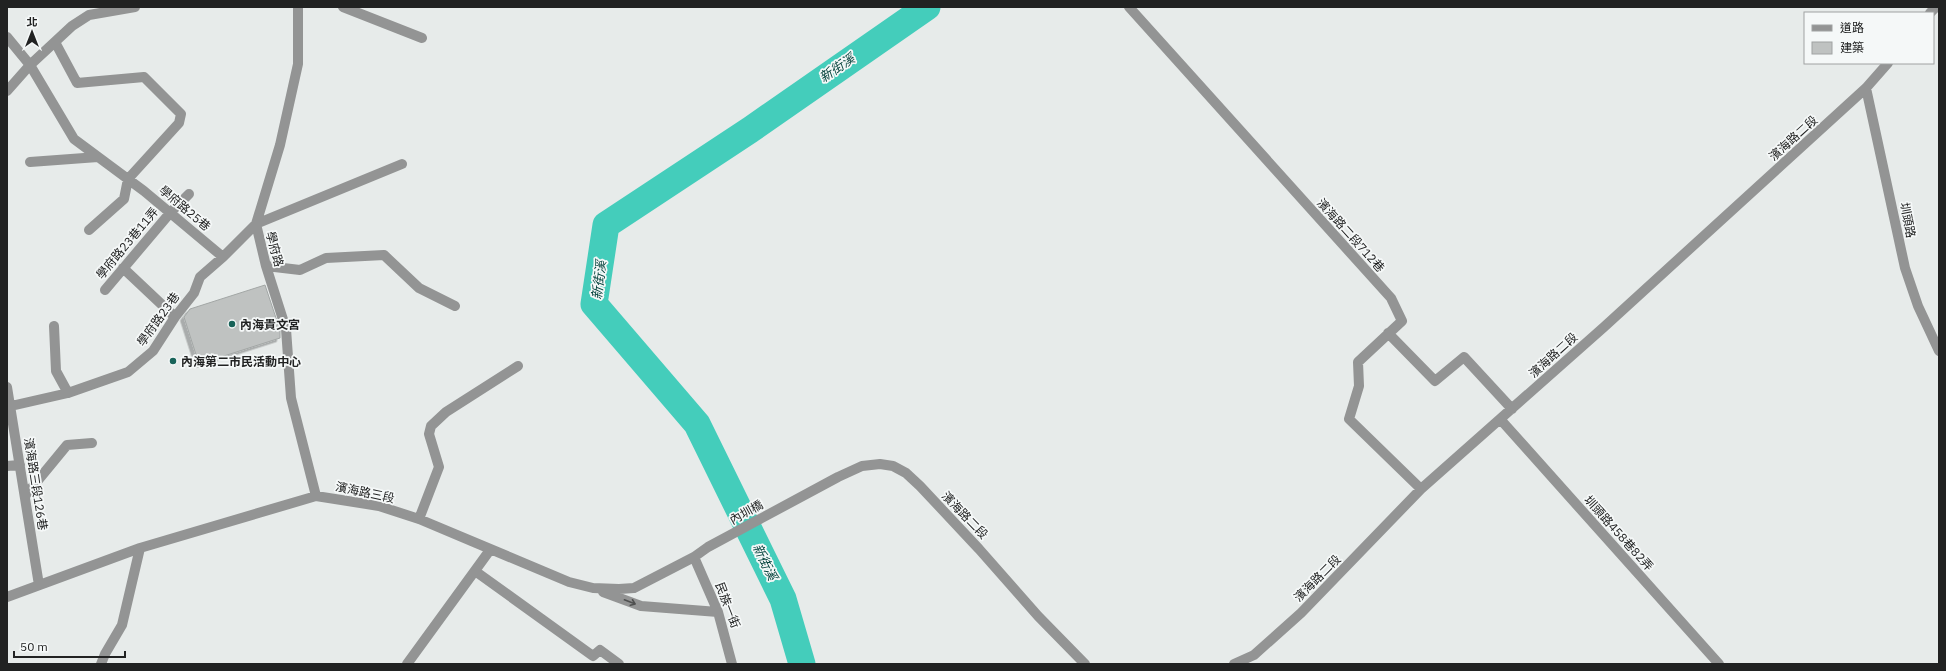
<svg xmlns="http://www.w3.org/2000/svg" width="1946" height="671" viewBox="0 0 1946 671" font-family="'IBM Plex Sans','Noto Sans TC',sans-serif">
<defs>
<filter id="shadow"><feDropShadow dx="-3.5" dy="3.5" stdDeviation="0" flood-color="#0004"/></filter>
</defs>
<rect width="100%" height="100%" fill="#e7ebea"/>
<g fill="none" stroke-linecap="round" stroke-linejoin="round">
<path stroke="#44cdbb" stroke-width="27" d="M 802,664 L 783,599 L 697,424 L 594,304 L 606,225 L 750,130 L 927,7"/>
</g>
<path fill="#bfc2c1" stroke="#a3a7a6" filter="url(#shadow)" d="M 265,285 L 280,330 L 280,338 L 199,364 L 184,317 L 190,309 Z"/>
<g fill="none" stroke-linecap="round" stroke-linejoin="round">
<path stroke="#939494" stroke-width="10" d="M 298,7 L 298,64 L 280,145 L 256,224 L 266,266 L 286,329 L 291,398 L 316,496
M 343,7 L 422,38
M 1129,7 L 1391,298 L 1402,321 L 1358,362 L 1359,386 L 1349,419 L 1421,489
M 1930,13 L 1936,7
M 7,37 L 30,65 L 74,139 L 144,191 L 223,257
M 55,42 L 77,83 L 144,77 L 181,114 L 179,123 L 128,179 L 124,199 L 89,230
M 1866,88 L 1905,268 L 1918,306 L 1939,351
M 7,91 L 30,65 L 72,26 L 89,15 L 135,7
M 30,162 L 98,157
M 266,266 L 300,270 L 326,258 L 384,255 L 419,288 L 455,306
M 123,268 L 175,317
M 105,290 L 170,213 L 189,194
M 54,326 L 56,371 L 68,393
M 1388,333 L 1435,381 L 1464,357 L 1512,409
M 7,387 L 39,585
M 11,406 L 68,393 L 128,372 L 153,351 L 175,317 L 194,293 L 200,277 L 223,257 L 256,224 L 402,164
M 1500,419 L 1719,664
M 7,466 L 20,465
M 25,496 L 67,445 L 92,443
M 419,519 L 439,467 L 429,434 L 431,426 L 446,412 L 518,366
M 694,557 L 718,612 L 732,664
M 475,571 L 593,656 L 600,650 L 619,664
M 603,592 L 641,606 L 718,612
M 7,597 L 140,548 L 316,496 L 379,506 L 419,519 L 569,582 L 593,588 L 619,589 L 634,588 L 694,557 L 708,547 L 838,477 L 862,466 L 880,464 L 893,466 L 906,473 L 920,486 L 979,549 L 1038,616 L 1085,664
M 101,664 L 105,654 L 122,625 L 140,548
M 407,664 L 490,550
M 1234,664 L 1254,655 L 1301,613 L 1421,489 L 1604,327 L 1866,88 L 1888,63"/>
</g>
<defs><path id="oneway-shaft" d="M-6 0H5M1.5-3L5.5 0L1.5 3" fill="none" stroke-width="1.6" stroke-linecap="round" stroke-linejoin="round"/></defs>
<use stroke="#4f5050" href="#oneway-shaft" transform="translate(630 602) rotate(21)"/>
<g fill="#186359" stroke="#f5f8f8" stroke-width="1.5">
<circle cx="232" cy="324" r="4"/>
<circle cx="173" cy="361" r="4"/>
</g>
<g text-anchor="middle" dominant-baseline="central" stroke-width="3.5" stroke-linejoin="round" paint-order="stroke">
<g font-size="12" fill="#212222" stroke="#f5f8f8">
<text transform="translate(1793 138) rotate(-42)">濱海路二段</text>
<text transform="translate(185 208) rotate(40)">學府路25巷</text>
<text transform="translate(1908 220) rotate(79)">圳頭路</text>
<text transform="translate(1351 235) rotate(48)">濱海路二段712巷</text>
<text transform="translate(127 243) rotate(-50)">學府路23巷11弄</text>
<text transform="translate(275 249) rotate(75)">學府路</text>
<text transform="translate(158 319) rotate(-54)">學府路23巷</text>
<text transform="translate(1553 355) rotate(-42)">濱海路二段</text>
<text transform="translate(36 484) rotate(81)">濱海路三段126巷</text>
<text transform="translate(365 492) rotate(12)">濱海路三段</text>
<text transform="translate(746 512) rotate(-29)">內圳橋</text>
<text transform="translate(965 515) rotate(46)">濱海路二段</text>
<text transform="translate(1619 533) rotate(48)">圳頭路458巷82弄</text>
<text transform="translate(1317 578) rotate(-45)">濱海路二段</text>
<text transform="translate(728 605) rotate(69)">民族一街</text>
</g>
<g font-size="12" font-weight="bold" fill="#212222" stroke="#f5f8f8" text-anchor="start">
<text x="240" y="324">內海貴文宮</text>
<text x="181" y="361">內海第二市民活動中心</text>
</g>
<g font-size="13" font-style="italic" fill="#06443d" stroke="#f5f8f8">
<text transform="translate(837 68) rotate(-34)">新街溪</text>
<text transform="translate(599 280) rotate(-83)">新街溪</text>
<text transform="translate(765 562) rotate(64)">新街溪</text>
</g>
</g>
<rect width="1946" height="671" fill="none" stroke="#212222" stroke-width="16"/>
<rect x="1804" y="12" width="130" height="52" fill="#f5f8f8" stroke="#a0a2a2"/>
<rect x="1812" y="25" width="20" height="6" fill="#939494" stroke="#a0a2a2"/>
<text x="1840" y="32" font-size="12" fill="#212222">道路</text>
<rect x="1812" y="42" width="20" height="12" fill="#bfc2c1" stroke="#a0a2a2"/>
<text x="1840" y="52" font-size="12" fill="#212222">建築</text>
<g transform="translate(32 32)" stroke="#f5f8f8" stroke-width="3" paint-order="stroke">
<path d="M0-3L7 15L0 10L-7 15Z" fill="#212222"/>
<text y="-6" font-size="11" font-weight="bold" text-anchor="middle" fill="#212222">北</text>
</g>
<path d="M14 651v6h111v-6" fill="none" stroke="#212222" stroke-width="2"/>
<text x="20" y="651" font-size="12" fill="#212222" stroke="#f5f8f8" stroke-width="3" paint-order="stroke">50 m</text>
</svg>
